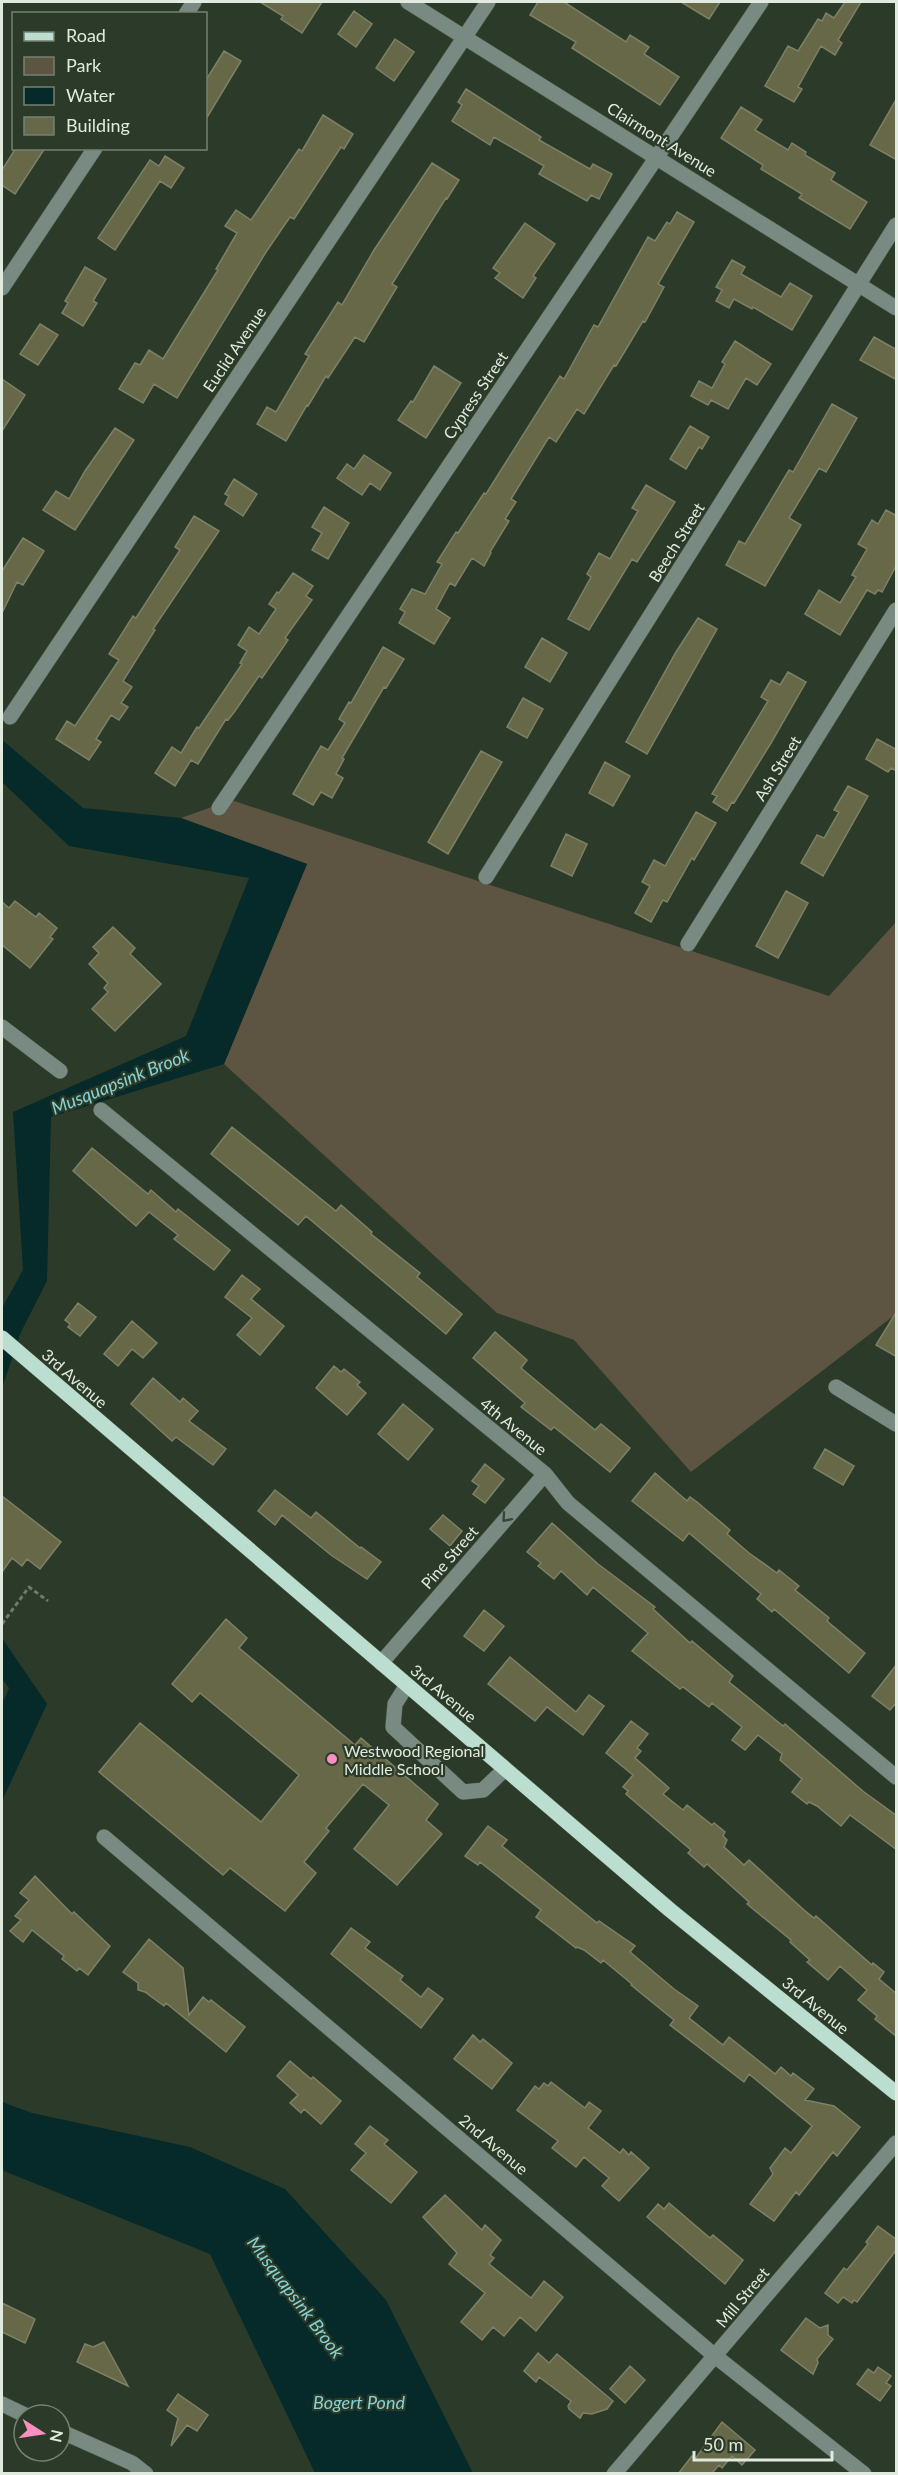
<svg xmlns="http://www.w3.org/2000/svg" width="898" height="2475" viewBox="0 0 898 2475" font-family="Lato,sans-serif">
<rect width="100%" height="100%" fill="#2c3b29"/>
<path fill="#5e5442" d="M 231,800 L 829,996 L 896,922 L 896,1314 L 691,1472 L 574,1340 L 497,1313 L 224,1064 L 307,864 L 181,818 Z"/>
<path fill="#06292a" d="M 2,740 L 83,808 L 181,818 L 307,864 L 224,1064 L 51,1117 L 47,1281 L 21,1332 L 2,1388 L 2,1308 L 23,1270 L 13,1112 L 186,1036 L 249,878 L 69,846 L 2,782 Z
M 2,1638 L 47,1704 L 2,1801 L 2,1704 L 9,1688 L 2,1679 Z
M 2,2102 L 32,2113 L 190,2147 L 285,2189 L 386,2300 L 473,2473 L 315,2473 L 210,2254 L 4,2171 L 2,2164 Z"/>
<path fill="#666848" stroke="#7e8066" stroke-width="1.5" d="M 260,2 L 322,2 L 302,33 L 281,19 L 283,16 Z
M 538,2 L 564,2 L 626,42 L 630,35 L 649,47 L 644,54 L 679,77 L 660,105 L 572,48 L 576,42 L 530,15 Z
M 681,2 L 720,2 L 709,19 Z
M 845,2 L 861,2 L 838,40 L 842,43 L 835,55 L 821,46 L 798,87 L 802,89 L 794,102 L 765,86 L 788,46 L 798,51 L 818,19 L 822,21 L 826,13 L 834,18 Z
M 354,11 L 372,24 L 356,47 L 338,34 Z
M 395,39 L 414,52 L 394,81 L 376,68 Z
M 224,51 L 241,61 L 206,119 L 206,80 Z
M 466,89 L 541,137 L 539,140 L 590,169 L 593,164 L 612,174 L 599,199 L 591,195 L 587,201 L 539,174 L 544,166 L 494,137 L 490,145 L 452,121 L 462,105 L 458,102 Z
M 897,98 L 897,160 L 870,145 Z
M 741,107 L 762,120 L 755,130 L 788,150 L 792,143 L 806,152 L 805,155 L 835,173 L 831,180 L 867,202 L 850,229 L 799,198 L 802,194 L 761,169 L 763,165 L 721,138 Z
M 323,115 L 353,134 L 344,149 L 341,147 L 294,219 L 290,217 L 266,252 L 177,398 L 154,384 L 143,403 L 119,389 L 135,363 L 140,365 L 149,350 L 163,359 L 218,270 L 216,269 L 237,233 L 225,226 L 236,210 L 251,220 L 299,149 L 302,151 Z
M 16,148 L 45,148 L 15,194 L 2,185 L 2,170 Z
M 165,156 L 184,168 L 171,188 L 160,181 L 115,250 L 98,238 L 150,160 L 159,166 Z
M 432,163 L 459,180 L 447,199 L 446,198 L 392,284 L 397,287 L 364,342 L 355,337 L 328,378 L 326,376 L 308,406 L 307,405 L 286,441 L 257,424 L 267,407 L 276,412 L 309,356 L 305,354 L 338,302 L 342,305 L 374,250 Z
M 677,212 L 694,222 L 658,284 L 664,287 L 645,322 L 643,321 L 616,366 L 614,365 L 584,414 L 577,409 L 556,442 L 549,437 L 511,499 L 516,502 L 505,519 L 509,521 L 490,552 L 491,553 L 484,566 L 472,558 L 455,586 L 450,583 L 436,609 L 450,618 L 434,644 L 399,623 L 405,612 L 400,609 L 412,589 L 425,594 L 442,564 L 437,562 L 456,532 L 458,533 L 484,493 L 486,494 L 560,376 L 564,379 L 594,325 L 598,327 L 648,237 L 655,241 L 667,222 L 670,224 Z
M 525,223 L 555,244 L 533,276 L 536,278 L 523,298 L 495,278 L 500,273 L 493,268 Z
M 732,260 L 745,267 L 741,274 L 781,297 L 790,283 L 812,296 L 792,330 L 753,307 L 752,309 L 734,299 L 729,308 L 716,301 L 722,290 L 716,287 Z
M 85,267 L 106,279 L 93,301 L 97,303 L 83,326 L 62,313 L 68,303 L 65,301 Z
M 40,324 L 58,335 L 38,365 L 20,354 Z
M 874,337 L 897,350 L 897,380 L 860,360 Z
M 735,341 L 771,364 L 757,385 L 746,378 L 728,409 L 711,400 L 708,405 L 691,396 L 699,381 L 712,388 L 725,364 L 722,362 Z
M 434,366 L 461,383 L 426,438 L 398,420 L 411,401 L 413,402 Z
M 2,379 L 25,395 L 2,431 Z
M 832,404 L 857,418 L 826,472 L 819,468 L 789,518 L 801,525 L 765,586 L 726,565 L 739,541 L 745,544 L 789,470 L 793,472 Z
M 690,426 L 709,437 L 702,449 L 699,447 L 686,469 L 670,459 Z
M 115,428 L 134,440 L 75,530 L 43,510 L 56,491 L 69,499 L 85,471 Z
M 364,455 L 391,473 L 380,490 L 370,483 L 362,495 L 337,478 L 347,464 L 354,469 Z
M 234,479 L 257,494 L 243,516 L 225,504 L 229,496 L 225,494 Z
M 646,485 L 675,502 L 637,562 L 632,559 L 589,630 L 568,619 L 591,577 L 587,574 L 599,553 L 610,559 L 638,511 L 632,508 Z
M 324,507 L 349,523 L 328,559 L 312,550 L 322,533 L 312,527 Z
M 886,510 L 897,516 L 897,564 L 882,592 L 878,590 L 875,594 L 867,590 L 840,635 L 805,614 L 819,590 L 840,603 L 856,577 L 852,575 L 867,549 L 858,544 L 872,520 L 878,524 Z
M 194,516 L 219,531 L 153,629 L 155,630 L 123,681 L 132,687 L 121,703 L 128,707 L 119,720 L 111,715 L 96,739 L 101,742 L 89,760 L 56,739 L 67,721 L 75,726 L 119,660 L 109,654 L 133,616 L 136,618 L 180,550 L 175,547 Z
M 23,538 L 44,551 L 23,585 L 17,582 L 2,613 L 2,571 Z
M 293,573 L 313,586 L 306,596 L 312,600 L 285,638 L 288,640 L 262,678 L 259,676 L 235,711 L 228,720 L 226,719 L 198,764 L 191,760 L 175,786 L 155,773 L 172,747 L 181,753 L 197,727 L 199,728 L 242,664 L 240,663 L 247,651 L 238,645 L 249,627 L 259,634 L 276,609 L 269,604 L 277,592 L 279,593 Z
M 698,618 L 717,629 L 647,754 L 626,742 L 676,652 Z
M 542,638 L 567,653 L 550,682 L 525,667 Z
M 383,647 L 404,659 L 386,688 L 384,687 L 342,758 L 344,759 L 336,774 L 343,778 L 332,798 L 321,792 L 313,805 L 293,794 L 321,746 L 328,750 L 345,723 L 339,719 L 349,702 L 351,703 Z
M 788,672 L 806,682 L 771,743 L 734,803 L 732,802 L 727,811 L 713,802 L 717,796 L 712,794 L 768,701 L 761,697 L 771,680 L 780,685 Z
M 523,698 L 543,709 L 527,738 L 507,727 Z
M 877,739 L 897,750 L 897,771 L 891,768 L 888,772 L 866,759 Z
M 481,751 L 502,762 L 448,854 L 428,842 Z
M 605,762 L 630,776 L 613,806 L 589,793 Z
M 848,786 L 868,796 L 823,876 L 801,863 L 817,835 L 824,838 L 839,812 L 834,810 Z
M 696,812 L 716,823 L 694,860 L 692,858 L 667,902 L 663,900 L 651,922 L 635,913 L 650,886 L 642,882 L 654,860 L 665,866 Z
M 566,834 L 587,844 L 572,876 L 551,866 Z
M 786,891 L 808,903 L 778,958 L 756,946 Z
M 15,901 L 36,917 L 39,913 L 57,928 L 50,937 L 53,939 L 30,968 L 2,945 L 2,902 L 9,908 Z
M 113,927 L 135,948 L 130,954 L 161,984 L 115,1031 L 92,1009 L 108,992 L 104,988 L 108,983 L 89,964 L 99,953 L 93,947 Z
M 232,1127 L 336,1211 L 341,1205 L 372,1232 L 371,1234 L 420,1273 L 417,1277 L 462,1314 L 446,1334 L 306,1216 L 298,1225 L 211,1154 Z
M 92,1148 L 148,1194 L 151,1190 L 176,1212 L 178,1209 L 230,1250 L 214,1270 L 174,1239 L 178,1235 L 149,1212 L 136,1226 L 73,1171 Z
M 242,1275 L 260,1289 L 251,1299 L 284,1326 L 260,1355 L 237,1335 L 252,1318 L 225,1297 Z
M 78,1303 L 96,1317 L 80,1336 L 68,1327 L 70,1324 L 65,1320 Z
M 897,1311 L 897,1357 L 876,1345 Z
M 132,1321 L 157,1343 L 143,1358 L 132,1349 L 118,1366 L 104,1354 Z
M 495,1332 L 527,1360 L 521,1368 L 595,1430 L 601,1424 L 630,1448 L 610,1472 L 554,1427 L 551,1430 L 521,1407 L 525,1403 L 473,1358 Z
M 334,1366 L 341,1372 L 344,1369 L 360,1382 L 357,1385 L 366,1393 L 347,1415 L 316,1388 Z
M 153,1378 L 180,1402 L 183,1398 L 198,1411 L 189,1421 L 226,1449 L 213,1465 L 176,1437 L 172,1441 L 131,1404 Z
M 403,1404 L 433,1429 L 408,1460 L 378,1434 Z
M 825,1449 L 854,1466 L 843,1485 L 814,1468 Z
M 485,1464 L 504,1479 L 485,1503 L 473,1494 L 479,1486 L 472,1481 Z
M 655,1473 L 687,1501 L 690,1497 L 697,1502 L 730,1530 L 727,1534 L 749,1553 L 777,1573 L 779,1570 L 799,1586 L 795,1590 L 829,1618 L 827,1621 L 865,1653 L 849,1673 L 774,1609 L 772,1612 L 757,1599 L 761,1594 L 689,1533 L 683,1541 L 632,1501 Z
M 275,1490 L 311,1518 L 316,1512 L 360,1548 L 361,1547 L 381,1562 L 367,1579 L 331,1555 L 282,1515 L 275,1525 L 258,1511 Z
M 2,1496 L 61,1542 L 40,1569 L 27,1559 L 22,1566 L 12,1558 L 2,1572 Z
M 443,1515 L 462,1531 L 450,1546 L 430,1529 Z
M 552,1523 L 598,1564 L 655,1607 L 653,1609 L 690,1643 L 692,1641 L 733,1676 L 729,1682 L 783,1726 L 785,1724 L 864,1792 L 897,1816 L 897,1850 L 850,1815 L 841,1826 L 817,1806 L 809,1802 L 807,1804 L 792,1792 L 802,1779 L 780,1760 L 782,1754 L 758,1735 L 745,1750 L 732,1740 L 742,1727 L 712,1703 L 709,1707 L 683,1687 L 680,1689 L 632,1651 L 648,1633 L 593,1587 L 587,1595 L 561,1571 L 554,1579 L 538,1566 L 541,1563 L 527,1552 Z
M 484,1610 L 504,1626 L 484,1651 L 464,1636 Z
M 226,1619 L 247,1638 L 239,1648 L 355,1745 L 361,1738 L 438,1804 L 426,1820 L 442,1834 L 397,1885 L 354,1849 L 389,1805 L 363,1784 L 326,1828 L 329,1831 L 304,1862 L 316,1873 L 285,1911 L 230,1868 L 223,1875 L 99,1772 L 140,1723 L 261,1822 L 299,1775 L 200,1693 L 192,1702 L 172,1684 Z
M 510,1657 L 576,1712 L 589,1695 L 604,1706 L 583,1735 L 547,1707 L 535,1721 L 488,1684 Z
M 897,1664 L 897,1702 L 890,1710 L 872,1696 Z
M 631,1721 L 648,1734 L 637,1748 L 641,1751 L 635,1758 L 669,1788 L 663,1794 L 683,1810 L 687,1805 L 712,1825 L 714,1823 L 725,1832 L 723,1836 L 727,1840 L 724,1847 L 744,1865 L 749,1860 L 804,1910 L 814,1918 L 816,1916 L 872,1965 L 873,1963 L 884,1972 L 879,1979 L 897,1994 L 897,2037 L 875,2019 L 877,2016 L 858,2000 L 867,1990 L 840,1966 L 828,1980 L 807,1962 L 810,1960 L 790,1942 L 791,1940 L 747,1904 L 749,1902 L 707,1864 L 704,1867 L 688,1853 L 691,1850 L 626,1794 L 628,1791 L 623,1787 L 633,1775 L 606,1753 Z
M 488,1826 L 507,1840 L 502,1846 L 597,1923 L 599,1921 L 635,1946 L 630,1952 L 674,1989 L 698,2006 L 689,2018 L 723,2045 L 729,2037 L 775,2074 L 781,2067 L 791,2076 L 793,2073 L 814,2089 L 805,2100 L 834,2106 L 860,2127 L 837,2156 L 833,2152 L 799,2195 L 796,2192 L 774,2221 L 750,2204 L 773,2174 L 770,2168 L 785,2148 L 791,2153 L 812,2126 L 749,2074 L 744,2082 L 670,2025 L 674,2020 L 631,1985 L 632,1984 L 603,1960 L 601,1963 L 584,1950 L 577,1947 L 576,1948 L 536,1917 L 541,1910 L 480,1862 L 478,1865 L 465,1856 Z
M 35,1876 L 72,1914 L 74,1912 L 110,1946 L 88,1975 L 79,1968 L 77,1971 L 62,1959 L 64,1956 L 32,1930 L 23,1942 L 10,1931 L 21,1920 L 15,1916 L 29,1900 L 20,1893 Z
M 351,1928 L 370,1942 L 365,1948 L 403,1976 L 400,1980 L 421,1997 L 428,1988 L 443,1999 L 421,2028 L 331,1954 Z
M 149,1939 L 183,1968 L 189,2015 L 203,1997 L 209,2002 L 211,2000 L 245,2027 L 226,2052 L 166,2003 L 164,2006 L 145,1992 L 138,1990 L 138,1983 L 123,1972 Z
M 473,2035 L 480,2042 L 483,2039 L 512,2063 L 492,2089 L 454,2059 Z
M 290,2061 L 311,2079 L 313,2077 L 341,2101 L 321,2124 L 304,2109 L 301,2113 L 290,2103 L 298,2095 L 277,2076 Z
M 551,2082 L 585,2108 L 589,2102 L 601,2111 L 588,2128 L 620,2153 L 623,2149 L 629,2155 L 631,2152 L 649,2168 L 619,2201 L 602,2186 L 609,2178 L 584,2157 L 576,2167 L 552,2148 L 558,2141 L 517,2110 L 535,2086 L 539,2089 L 544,2083 L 548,2086 Z
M 370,2126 L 388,2140 L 384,2144 L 417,2172 L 391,2203 L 351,2170 L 366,2153 L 355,2144 Z
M 445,2195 L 482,2230 L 485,2225 L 501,2240 L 490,2255 L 494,2258 L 489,2264 L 531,2298 L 544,2281 L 563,2297 L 536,2331 L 520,2317 L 504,2336 L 493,2327 L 482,2340 L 461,2322 L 485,2293 L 449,2264 L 457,2253 L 423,2217 Z
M 669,2203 L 710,2238 L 713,2235 L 743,2260 L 725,2284 L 647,2217 L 658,2204 L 664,2209 Z
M 878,2226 L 897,2240 L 897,2249 L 857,2302 L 854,2300 L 852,2303 L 843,2297 L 838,2303 L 825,2293 L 844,2268 L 847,2270 L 868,2244 L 866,2242 Z
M 2,2303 L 35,2319 L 25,2343 L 2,2332 Z
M 806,2318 L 820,2328 L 828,2325 L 828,2335 L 833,2339 L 817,2359 L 818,2363 L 813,2374 L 781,2350 Z
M 104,2342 L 128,2386 L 77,2362 L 85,2344 L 93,2347 Z
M 538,2353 L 549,2363 L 557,2354 L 613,2401 L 607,2409 L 592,2414 L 583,2413 L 580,2418 L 569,2409 L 568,2406 L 571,2401 L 539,2377 L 536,2382 L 524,2371 Z
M 630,2366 L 645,2380 L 625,2403 L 610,2389 Z
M 878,2367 L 891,2376 L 886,2383 L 891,2386 L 880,2401 L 857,2384 L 868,2369 L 874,2373 Z
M 178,2394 L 208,2415 L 197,2431 L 187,2425 L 171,2446 L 178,2418 L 167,2410 Z
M 722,2422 L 755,2450 L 742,2465 L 732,2456 L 722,2468 L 719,2465 L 713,2472 L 714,2474 L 678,2474 L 692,2456 L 695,2459 Z"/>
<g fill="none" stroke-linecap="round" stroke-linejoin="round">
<defs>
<path id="minor" d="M 408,2 L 896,308
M 186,14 L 194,2
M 2,288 L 95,148
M 10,717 L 488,2
M 219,808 L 761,2
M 486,877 L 896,225
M 688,944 L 896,610
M 2,1027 L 60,1071
M 101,1110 L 545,1474 L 568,1503 L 896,1777
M 836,1387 L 896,1424
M 381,1663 L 545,1474
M 407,1685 L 395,1704 L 393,1727 L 463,1792 L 483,1790 L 505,1769
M 104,1837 L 715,2356 L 864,2474
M 2,2404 L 25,2415
M 60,2431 L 132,2463 L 146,2474
M 614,2474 L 896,2143"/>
<path id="major" d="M 2,1338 L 670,1910 L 896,2093"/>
</defs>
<use href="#minor" stroke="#495746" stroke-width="16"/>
<use href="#major" stroke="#495746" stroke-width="16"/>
<path stroke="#6e7b6b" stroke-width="3" stroke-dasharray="4.5 3" stroke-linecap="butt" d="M 2,1624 L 29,1587 L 48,1601"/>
<use href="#minor" stroke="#798a83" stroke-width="15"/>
<use href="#major" stroke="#bbded1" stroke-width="15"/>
</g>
<defs><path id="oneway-chevron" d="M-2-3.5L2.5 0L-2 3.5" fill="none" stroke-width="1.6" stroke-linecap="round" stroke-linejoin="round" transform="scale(1.5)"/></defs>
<use stroke="#384736" href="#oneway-chevron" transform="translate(506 1518) rotate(131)"/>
<circle fill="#fd8ec0" stroke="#2c3b29" stroke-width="2" cx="332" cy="1759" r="6"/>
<g text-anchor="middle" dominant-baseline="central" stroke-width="4.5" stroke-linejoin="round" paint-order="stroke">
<g font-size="16" fill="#e0eade" stroke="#2c3b29">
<text transform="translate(662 139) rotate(32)">Clairmont Avenue</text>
<text transform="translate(234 349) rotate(-56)">Euclid Avenue</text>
<text transform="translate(475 395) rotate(-56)">Cypress Street</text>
<text transform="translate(676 542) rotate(-58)">Beech Street</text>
<text transform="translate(777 768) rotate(-58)">Ash Street</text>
<text transform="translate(75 1378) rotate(41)">3rd Avenue</text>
<text transform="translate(514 1426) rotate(39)">4th Avenue</text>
<text transform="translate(449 1557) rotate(-49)">Pine Street</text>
<text transform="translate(444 1693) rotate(40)">3rd Avenue</text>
<text transform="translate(816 2005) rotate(39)">3rd Avenue</text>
<text transform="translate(494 2144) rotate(40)">2nd Avenue</text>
<text transform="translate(742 2297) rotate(-50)">Mill Street</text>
</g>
<g font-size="16" fill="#e0eade" stroke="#2c3b29" text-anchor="start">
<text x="344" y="1750">Westwood Regional<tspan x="344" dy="18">Middle School</tspan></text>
</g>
<g font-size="18" font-style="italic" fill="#84d4d7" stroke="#2c3b29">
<text transform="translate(120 1081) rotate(-22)">Musquapsink Brook</text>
<text transform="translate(296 2297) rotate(53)">Musquapsink Brook</text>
<text x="359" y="2402">Bogert Pond</text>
</g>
</g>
<rect width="898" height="2475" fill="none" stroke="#e0eade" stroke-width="6"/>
<rect x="12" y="12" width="195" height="138" fill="#2c3b29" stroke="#748171" stroke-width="1.5"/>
<rect x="24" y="32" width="30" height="9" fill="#bbded1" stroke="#748171" stroke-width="1.5"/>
<text x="66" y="42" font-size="18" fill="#e0eade">Road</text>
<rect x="24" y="57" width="30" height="18" fill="#5e5442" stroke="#748171" stroke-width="1.5"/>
<text x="66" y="72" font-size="18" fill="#e0eade">Park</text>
<rect x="24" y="87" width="30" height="18" fill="#06292a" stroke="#748171" stroke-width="1.5"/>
<text x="66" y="102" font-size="18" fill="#e0eade">Water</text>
<rect x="24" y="117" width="30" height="18" fill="#666848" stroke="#748171" stroke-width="1.5"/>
<text x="66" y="132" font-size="18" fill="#e0eade">Building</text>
<g transform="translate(42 2433) rotate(102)"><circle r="28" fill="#2c3b29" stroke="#748171" stroke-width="1.5"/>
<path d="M0-4.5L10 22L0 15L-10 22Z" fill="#fd8ec0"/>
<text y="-9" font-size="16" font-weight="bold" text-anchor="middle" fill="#e0eade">N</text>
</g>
<path d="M694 2451v9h138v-9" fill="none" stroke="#e0eade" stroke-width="3"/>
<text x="703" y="2451" font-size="18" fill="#e0eade" stroke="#2c3b29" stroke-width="4.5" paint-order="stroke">50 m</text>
</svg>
